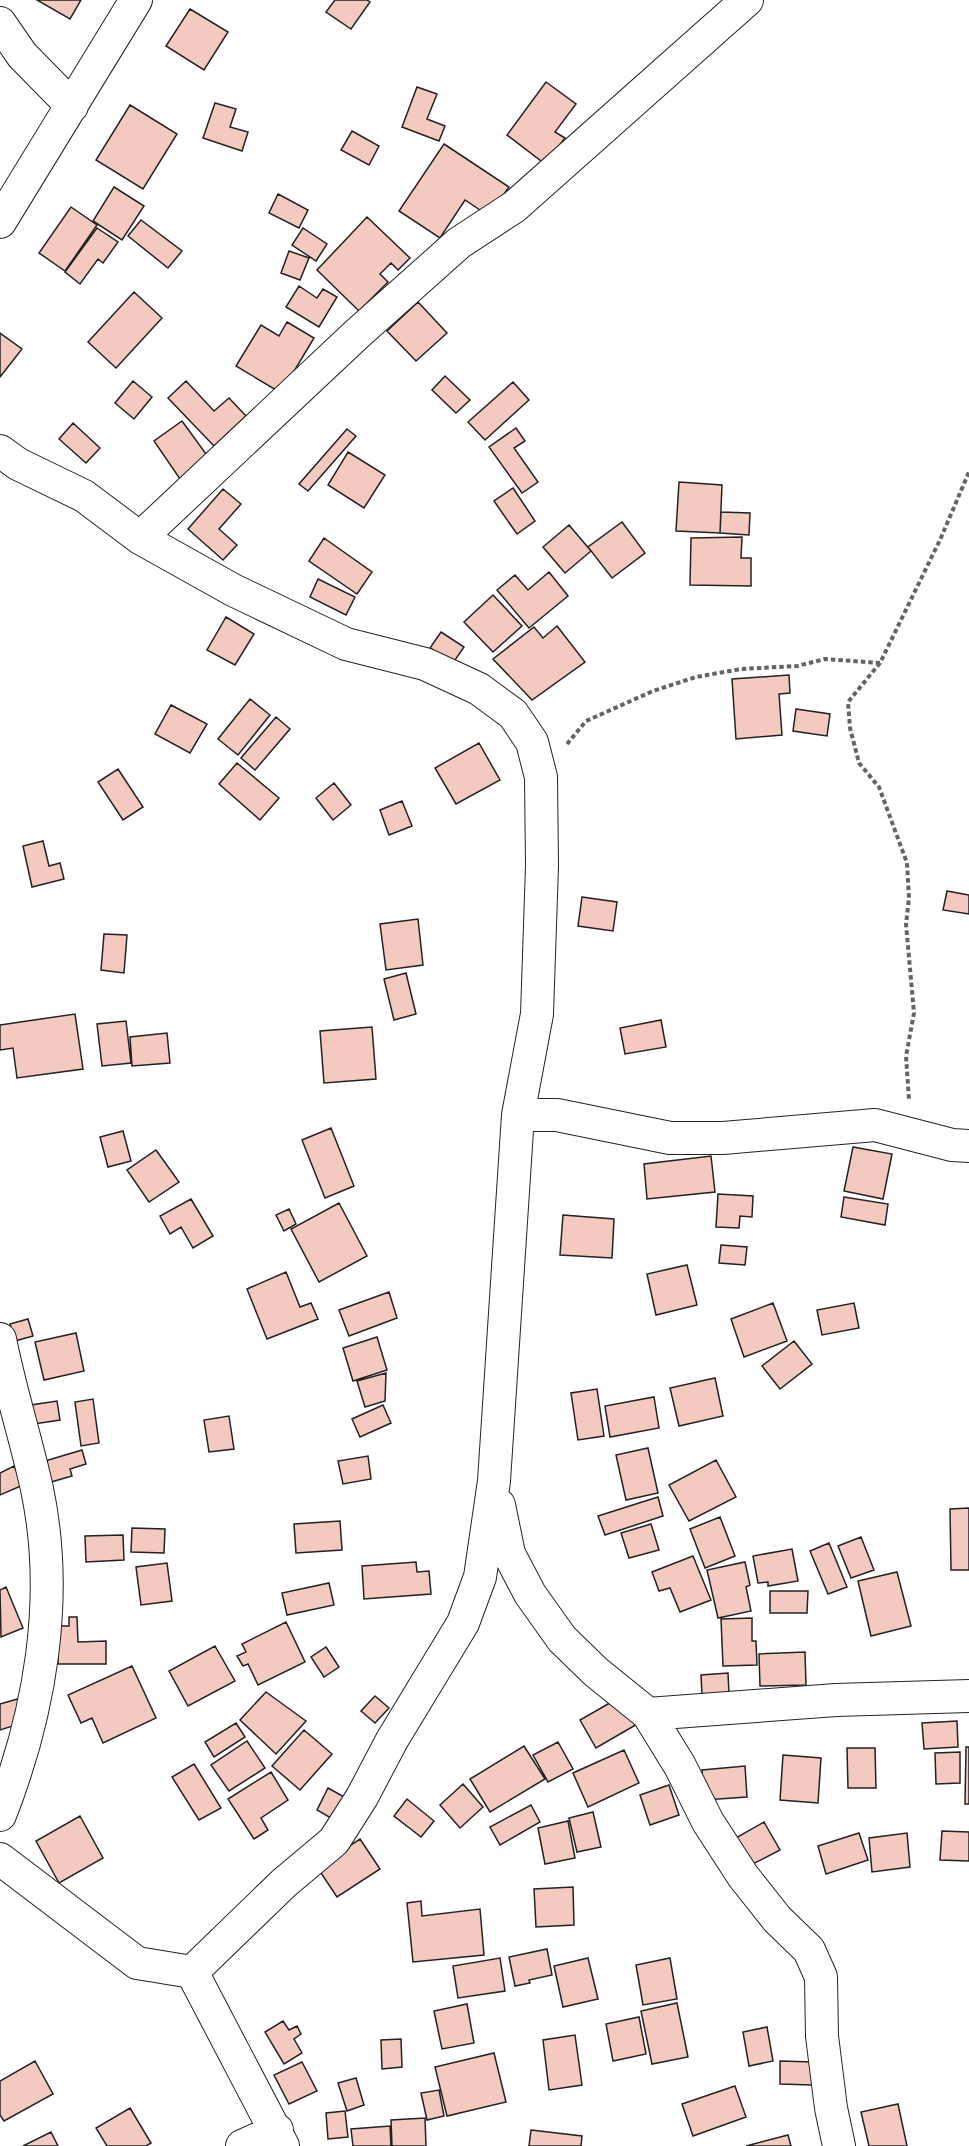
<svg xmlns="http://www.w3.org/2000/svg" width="969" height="2146" viewBox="0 0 969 2146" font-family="Lato,sans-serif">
<rect width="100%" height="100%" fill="#fff"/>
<path fill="#f3c9c0" stroke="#222" stroke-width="1.5" d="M 37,0 L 81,0 L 70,19 Z
M 335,0 L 367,0 L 370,2 L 351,29 L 326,12 Z
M 190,9 L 228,32 L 204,70 L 166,46 Z
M 546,82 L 576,104 L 555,132 L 565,138 L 545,164 L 507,135 Z
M 417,87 L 437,94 L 427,119 L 445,126 L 439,141 L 402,127 Z
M 215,103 L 236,109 L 230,127 L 248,132 L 242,151 L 203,138 Z
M 130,105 L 177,134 L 143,189 L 96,160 Z
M 352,131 L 379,146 L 369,165 L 341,150 Z
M 444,144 L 509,187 L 489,216 L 465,200 L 440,238 L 399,211 Z
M 114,187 L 144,206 L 122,240 L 93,221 Z
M 278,194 L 308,210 L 299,228 L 269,213 Z
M 71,207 L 97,225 L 65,271 L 39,253 Z
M 367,217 L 410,258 L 398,270 L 391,263 L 380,274 L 388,282 L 359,311 L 317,270 Z
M 141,220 L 182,251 L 168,268 L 128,236 Z
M 97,228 L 118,242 L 103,263 L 98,259 L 80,284 L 65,272 Z
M 303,228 L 327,244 L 316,261 L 292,245 Z
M 289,251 L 309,258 L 300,280 L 281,273 Z
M 299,286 L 317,298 L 323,289 L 337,297 L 319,327 L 286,307 Z
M 134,292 L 162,318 L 116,368 L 88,342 Z
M 418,302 L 447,333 L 416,361 L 387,331 Z
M 287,322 L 314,338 L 281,393 L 236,366 L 261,325 L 279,336 Z
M 0,333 L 22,349 L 0,377 Z
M 445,376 L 470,400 L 456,413 L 432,390 Z
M 133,381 L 152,397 L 134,419 L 115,403 Z
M 186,381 L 214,411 L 229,398 L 246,416 L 214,446 L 168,398 Z
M 513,382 L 529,400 L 485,440 L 468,422 Z
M 182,421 L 209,458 L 180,479 L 154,441 Z
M 73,423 L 100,448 L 86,463 L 59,439 Z
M 516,428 L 525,441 L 514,448 L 538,482 L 522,493 L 489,447 Z
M 347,429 L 356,436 L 308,491 L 299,484 Z
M 348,452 L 385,475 L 364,508 L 328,485 Z
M 679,482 L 722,485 L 720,533 L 676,531 Z
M 513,488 L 535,521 L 517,534 L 494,501 Z
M 223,489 L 241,504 L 219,529 L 237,545 L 223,560 L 188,529 Z
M 721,512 L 750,513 L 749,535 L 720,533 Z
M 622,522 L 645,553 L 612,578 L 588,547 Z
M 569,525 L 591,551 L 565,573 L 543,547 Z
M 742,537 L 741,558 L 751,558 L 751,586 L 690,585 L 691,538 Z
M 324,538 L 372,572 L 357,594 L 309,561 Z
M 549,572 L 568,596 L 529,628 L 497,590 L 515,575 L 528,590 Z
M 318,579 L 355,597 L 346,615 L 310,597 Z
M 493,595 L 522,626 L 493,652 L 464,622 Z
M 226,617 L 254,634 L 235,665 L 207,650 Z
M 557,626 L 585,662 L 532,700 L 493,659 L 534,627 L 543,638 Z
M 441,632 L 464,647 L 453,663 L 430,648 Z
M 789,675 L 790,693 L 779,694 L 782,735 L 736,739 L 732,679 Z
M 250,699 L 270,715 L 238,755 L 218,739 Z
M 171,705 L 207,724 L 190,753 L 155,734 Z
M 796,709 L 830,714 L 827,736 L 793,731 Z
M 276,717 L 290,729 L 255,770 L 241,758 Z
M 479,743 L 500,780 L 456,804 L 435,768 Z
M 237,763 L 279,798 L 260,820 L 219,784 Z
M 118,769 L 143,807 L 123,820 L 98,782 Z
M 334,783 L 351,805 L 333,820 L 316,798 Z
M 402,801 L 412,826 L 389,835 L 380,810 Z
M 43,841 L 49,866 L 60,863 L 64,879 L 32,887 L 23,846 Z
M 947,891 L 969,895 L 969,914 L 943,910 Z
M 582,897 L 617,902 L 613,931 L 578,926 Z
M 418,919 L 423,965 L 386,970 L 380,924 Z
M 104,934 L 127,935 L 124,973 L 101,970 Z
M 406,973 L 416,1014 L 394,1020 L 384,979 Z
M 75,1014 L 83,1069 L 17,1078 L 13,1048 L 0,1050 L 0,1025 Z
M 661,1020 L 666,1047 L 625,1054 L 620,1028 Z
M 126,1021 L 131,1063 L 102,1066 L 97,1024 Z
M 372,1027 L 376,1079 L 324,1083 L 320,1031 Z
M 167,1033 L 170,1063 L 132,1066 L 130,1037 Z
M 331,1128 L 354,1186 L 325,1198 L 302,1140 Z
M 123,1131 L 131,1161 L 108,1167 L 100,1137 Z
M 853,1147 L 892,1154 L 883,1199 L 844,1191 Z
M 156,1150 L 179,1182 L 149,1202 L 127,1170 Z
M 711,1156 L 715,1192 L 647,1199 L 644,1164 Z
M 718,1194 L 753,1196 L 752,1217 L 740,1216 L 739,1228 L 716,1227 Z
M 844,1197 L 888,1204 L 885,1225 L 841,1217 Z
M 191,1199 L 213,1236 L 193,1248 L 181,1227 L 170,1234 L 160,1216 Z
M 339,1203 L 367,1256 L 319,1282 L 291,1229 Z
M 289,1209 L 296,1224 L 284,1231 L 276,1215 Z
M 563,1215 L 614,1219 L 612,1258 L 560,1255 Z
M 721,1245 L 747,1247 L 745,1265 L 719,1263 Z
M 687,1265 L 697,1305 L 656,1315 L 647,1274 Z
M 286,1272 L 300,1307 L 311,1303 L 318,1319 L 267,1339 L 247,1289 Z
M 389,1292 L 397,1318 L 349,1336 L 339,1310 Z
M 773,1303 L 787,1341 L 744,1357 L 731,1319 Z
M 854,1303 L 859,1328 L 822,1335 L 817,1310 Z
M 28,1319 L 33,1336 L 15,1341 L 10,1324 Z
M 76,1333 L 84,1371 L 44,1380 L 35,1342 Z
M 377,1337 L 387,1370 L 353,1381 L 343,1348 Z
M 794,1341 L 812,1364 L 780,1389 L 762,1366 Z
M 386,1373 L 385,1401 L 365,1407 L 357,1381 Z
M 715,1378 L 723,1416 L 679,1426 L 670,1388 Z
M 597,1389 L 604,1436 L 578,1440 L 571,1393 Z
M 654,1397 L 659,1428 L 610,1437 L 605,1406 Z
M 93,1399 L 99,1443 L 81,1446 L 75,1402 Z
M 57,1401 L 60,1420 L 34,1424 L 31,1405 Z
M 383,1405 L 391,1423 L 360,1437 L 352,1419 Z
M 229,1416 L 234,1449 L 209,1452 L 204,1420 Z
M 648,1448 L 658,1493 L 626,1500 L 616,1455 Z
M 82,1450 L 86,1464 L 70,1469 L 72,1476 L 51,1482 L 45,1461 Z
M 368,1456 L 371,1479 L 343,1484 L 338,1461 Z
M 716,1460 L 736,1497 L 689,1521 L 669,1485 Z
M 14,1466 L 23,1485 L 0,1495 L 0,1473 Z
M 658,1497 L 663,1516 L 605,1535 L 598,1516 Z
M 969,1508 L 969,1570 L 951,1570 L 950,1509 Z
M 720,1517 L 735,1556 L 705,1568 L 690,1529 Z
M 340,1521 L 342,1550 L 296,1553 L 294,1524 Z
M 651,1524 L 659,1550 L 629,1558 L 621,1533 Z
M 132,1528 L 165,1529 L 164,1553 L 131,1552 Z
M 123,1535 L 124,1560 L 86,1562 L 85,1536 Z
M 861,1537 L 874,1570 L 851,1578 L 838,1546 Z
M 829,1543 L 847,1587 L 828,1594 L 810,1551 Z
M 792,1549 L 798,1581 L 768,1586 L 768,1582 L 758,1583 L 753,1556 Z
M 693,1556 L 711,1600 L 680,1612 L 670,1588 L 659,1591 L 652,1572 Z
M 416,1562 L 417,1572 L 429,1571 L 431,1594 L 364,1599 L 362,1566 Z
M 745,1562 L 750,1585 L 746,1587 L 751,1611 L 718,1618 L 707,1570 Z
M 167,1563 L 172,1601 L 141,1605 L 136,1567 Z
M 897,1572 L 911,1626 L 871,1636 L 858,1581 Z
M 329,1583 L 334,1605 L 287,1615 L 282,1593 Z
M 6,1587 L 23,1628 L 1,1637 L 0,1590 Z
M 770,1591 L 808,1591 L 807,1613 L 770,1613 Z
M 69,1617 L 77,1617 L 78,1642 L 106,1641 L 106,1664 L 58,1664 L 58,1626 L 69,1626 Z
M 752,1618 L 752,1641 L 756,1641 L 757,1665 L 723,1666 L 721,1619 Z
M 286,1622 L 305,1662 L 258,1685 L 248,1664 L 243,1666 L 237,1656 L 246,1652 L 242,1644 Z
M 215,1646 L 235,1681 L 188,1706 L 169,1671 Z
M 326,1647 L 339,1667 L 324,1677 L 311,1657 Z
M 805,1652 L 806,1685 L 760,1686 L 759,1654 Z
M 132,1666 L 156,1718 L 103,1743 L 92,1718 L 81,1723 L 68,1695 Z
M 728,1673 L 729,1694 L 702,1695 L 701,1675 Z
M 266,1692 L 306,1721 L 276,1754 L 240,1720 Z
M 375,1696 L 389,1708 L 375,1723 L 361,1711 Z
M 21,1698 L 28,1721 L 0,1730 L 0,1704 Z
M 615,1700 L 639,1723 L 596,1748 L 580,1720 Z
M 957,1721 L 958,1747 L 924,1749 L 922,1723 Z
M 236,1723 L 245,1737 L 214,1757 L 205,1742 Z
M 304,1730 L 332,1754 L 300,1790 L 272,1766 Z
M 247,1741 L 265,1768 L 229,1791 L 211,1765 Z
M 558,1742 L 573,1769 L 548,1782 L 533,1755 Z
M 524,1746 L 545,1779 L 490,1812 L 470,1779 Z
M 966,1747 L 969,1747 L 969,1804 L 965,1804 Z
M 847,1748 L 875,1748 L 876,1788 L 848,1788 Z
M 624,1750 L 639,1783 L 588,1807 L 573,1773 Z
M 960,1752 L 960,1783 L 936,1784 L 935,1753 Z
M 783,1755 L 821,1758 L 818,1803 L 780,1800 Z
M 194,1764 L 221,1808 L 199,1820 L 172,1777 Z
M 745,1766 L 747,1797 L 704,1800 L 702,1770 Z
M 271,1772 L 288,1800 L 261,1818 L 268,1830 L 254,1839 L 228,1799 Z
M 463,1784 L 483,1807 L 460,1828 L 440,1805 Z
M 669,1785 L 679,1815 L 650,1825 L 640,1795 Z
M 328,1788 L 348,1799 L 336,1821 L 317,1810 Z
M 407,1799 L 434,1821 L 421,1837 L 394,1816 Z
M 531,1805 L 540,1822 L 500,1845 L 490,1827 Z
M 593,1812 L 601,1847 L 577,1852 L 569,1818 Z
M 80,1816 L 103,1858 L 59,1883 L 36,1841 Z
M 568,1821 L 575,1858 L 545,1864 L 538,1828 Z
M 764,1822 L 780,1850 L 749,1866 L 734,1839 Z
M 942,1831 L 969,1832 L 969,1861 L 940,1860 Z
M 859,1833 L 868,1860 L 826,1874 L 818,1846 Z
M 907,1833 L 910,1867 L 872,1872 L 869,1838 Z
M 360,1839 L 380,1869 L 337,1897 L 317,1867 Z
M 573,1887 L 574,1925 L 536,1927 L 534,1889 Z
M 421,1901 L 422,1916 L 480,1909 L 484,1955 L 413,1962 L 407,1903 Z
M 547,1949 L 552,1975 L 529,1980 L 530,1983 L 515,1986 L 509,1957 Z
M 500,1958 L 505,1991 L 458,1998 L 453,1966 Z
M 588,1958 L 598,1999 L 563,2007 L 554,1966 Z
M 670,1958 L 677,1999 L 643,2005 L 636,1965 Z
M 677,2003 L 688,2057 L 652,2064 L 641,2011 Z
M 467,2004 L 474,2043 L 442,2049 L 434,2011 Z
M 639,2017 L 646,2054 L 613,2061 L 606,2024 Z
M 283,2021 L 289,2030 L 297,2026 L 301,2034 L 294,2039 L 302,2053 L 284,2064 L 265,2032 Z
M 767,2027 L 773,2061 L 749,2066 L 743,2032 Z
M 575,2035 L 582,2085 L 549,2090 L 543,2040 Z
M 401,2039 L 402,2067 L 382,2069 L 381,2040 Z
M 494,2053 L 506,2102 L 447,2116 L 435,2067 Z
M 35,2061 L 53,2094 L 4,2121 L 0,2115 L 0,2081 Z
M 780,2061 L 813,2062 L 812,2085 L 780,2084 Z
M 302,2062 L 317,2091 L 289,2104 L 274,2075 Z
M 356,2078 L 364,2105 L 347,2111 L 338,2083 Z
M 735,2086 L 746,2117 L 693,2136 L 682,2104 Z
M 439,2090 L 444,2116 L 427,2120 L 421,2093 Z
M 898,2104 L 907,2146 L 869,2146 L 861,2112 Z
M 130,2108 L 151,2143 L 146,2146 L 107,2146 L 96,2128 Z
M 345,2111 L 348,2137 L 328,2139 L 326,2113 Z
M 425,2118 L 426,2146 L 392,2146 L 391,2120 Z
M 390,2126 L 391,2146 L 353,2146 L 351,2129 Z
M 531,2130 L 582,2136 L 581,2146 L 529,2146 Z
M 51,2132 L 58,2146 L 23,2146 Z
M 788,2135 L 791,2146 L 746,2146 Z"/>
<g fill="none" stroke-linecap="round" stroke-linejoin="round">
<defs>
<path id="street" d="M 0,23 L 22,55 L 72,106
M 0,222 L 136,0
M 0,451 L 18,464 L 84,496 L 140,538 L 233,590 L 346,644 L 425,664 L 479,689 L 513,714 L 532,742 L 541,777 L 542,866 L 537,1014 L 518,1115 L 494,1481 L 480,1577 L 463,1623 L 392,1740 L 362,1797 L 334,1841 L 284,1883 L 192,1972
M 140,538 L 357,334 L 459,243 L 514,207 L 747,0
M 518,1115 L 557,1115 L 670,1138 L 723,1138 L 875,1125 L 952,1145 L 969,1146
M 0,1339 C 10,1390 26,1439 37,1489 C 60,1598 40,1713 0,1815
M 499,1505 L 509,1554 L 530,1594 L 562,1639 L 596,1672 L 648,1714 L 680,1766 L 708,1822 L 743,1876 L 777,1919 L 809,1950 L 821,1977 L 822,2036 L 831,2108 L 839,2146
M 648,1714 L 836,1700 L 969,1696
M 0,1859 L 137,1963 L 192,1972
M 192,1972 L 283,2146
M 242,2146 L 277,2130"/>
</defs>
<use href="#street" stroke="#222" stroke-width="34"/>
<path stroke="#646464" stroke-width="4" stroke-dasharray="4.5 3" stroke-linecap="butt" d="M 880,663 L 848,702 L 850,728 L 859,763 L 879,787 L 907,863 L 909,898 L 906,924 L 914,1013 L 906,1056 L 909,1100
M 567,744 L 586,721 L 653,691 L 696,677 L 741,669 L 797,666 L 825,659 L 880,663 L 940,540 L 969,472"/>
<use href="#street" stroke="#fff" stroke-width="32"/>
</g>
</svg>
